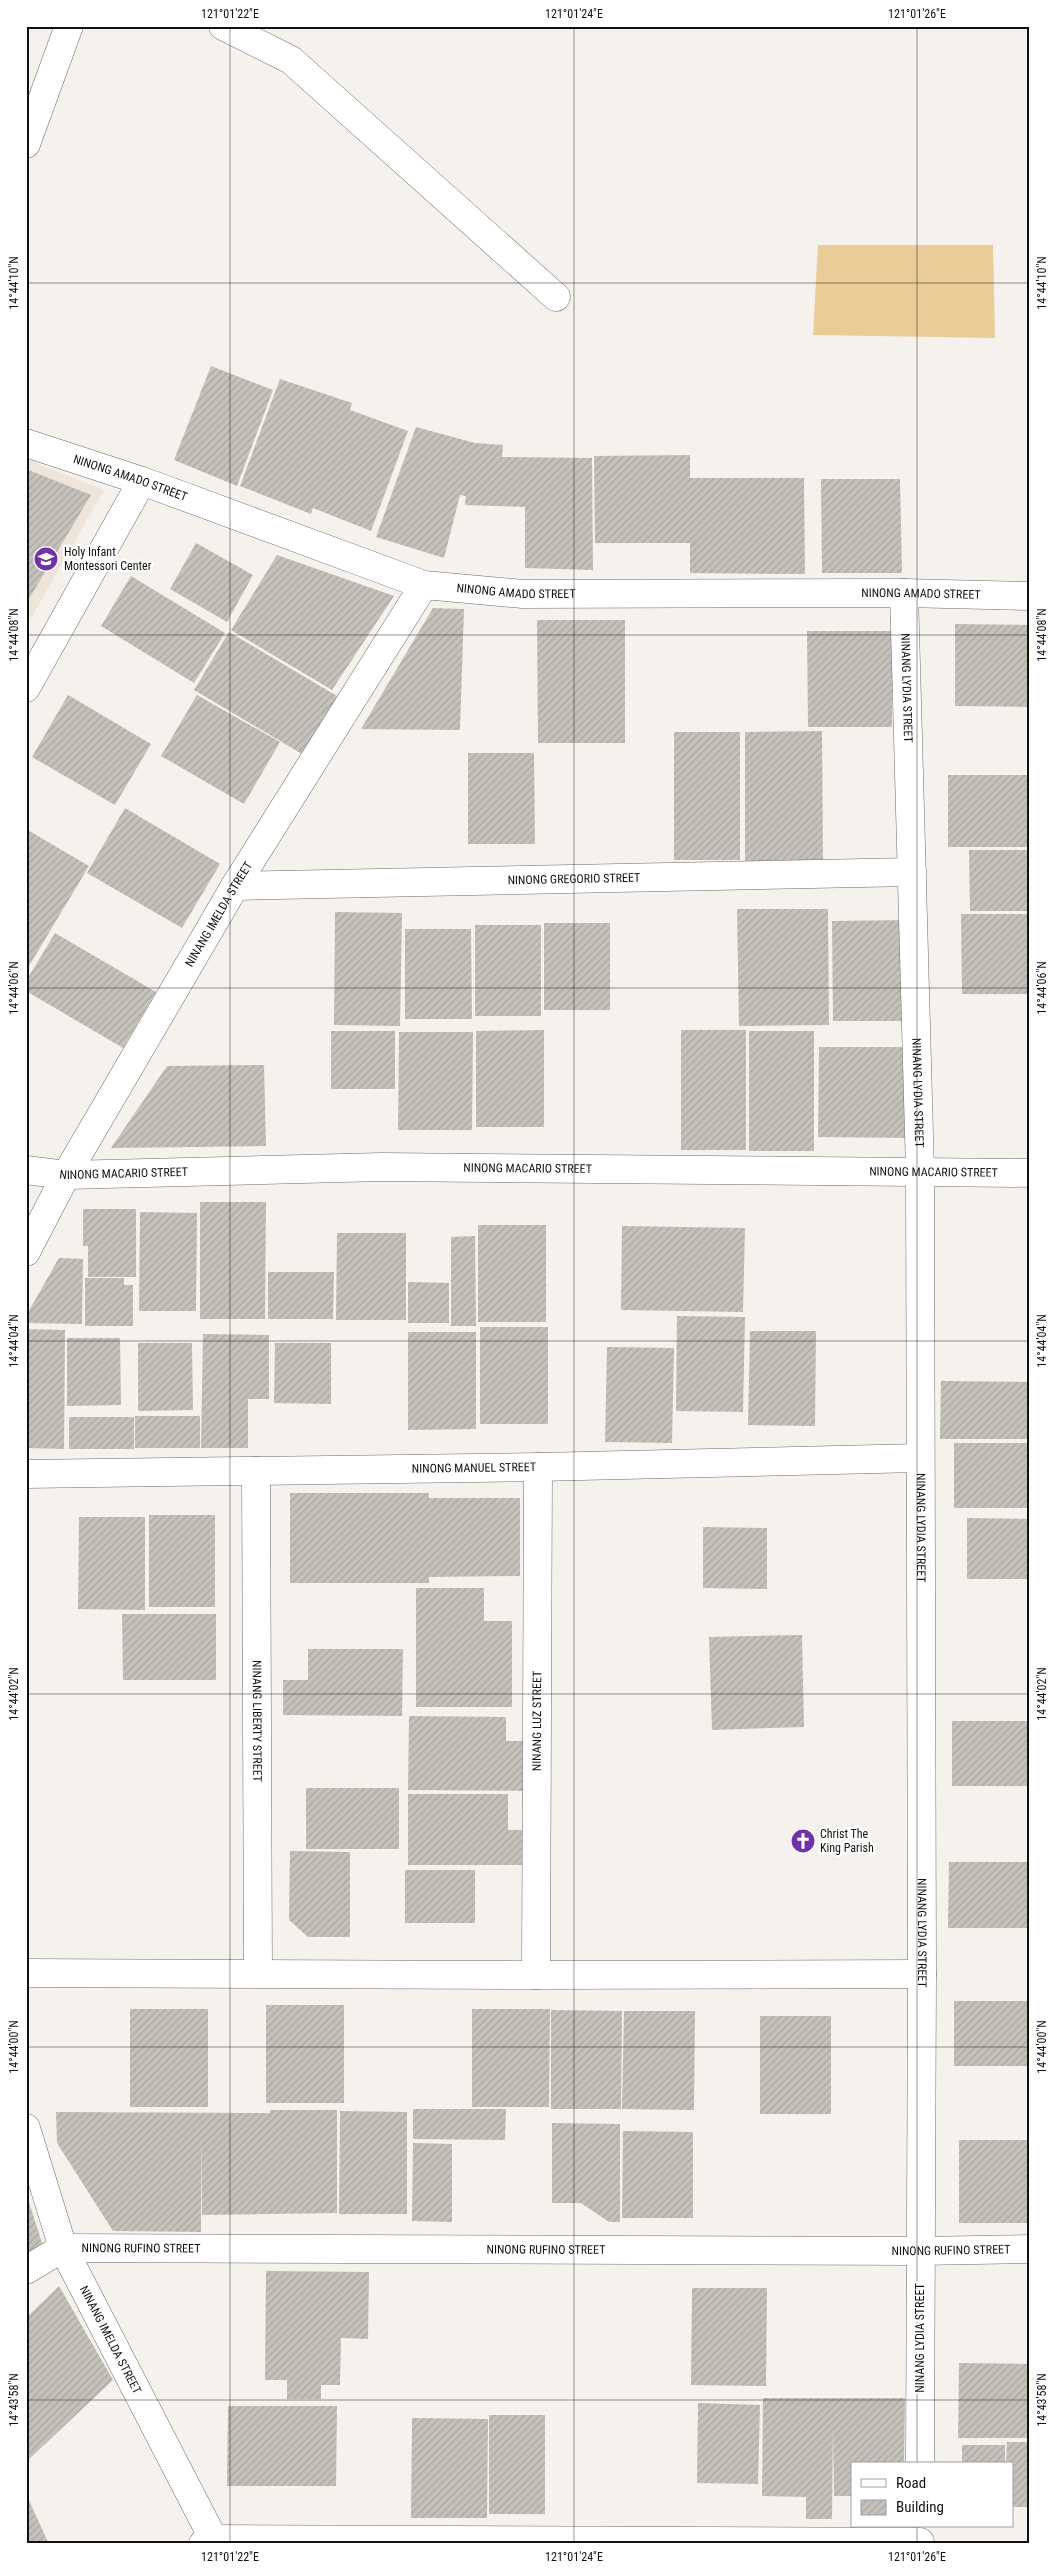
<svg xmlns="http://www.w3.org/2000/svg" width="1056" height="2570" viewBox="0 0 1056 2570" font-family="'Roboto Condensed',sans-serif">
<defs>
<pattern id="building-hatch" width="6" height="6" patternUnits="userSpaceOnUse" patternTransform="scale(1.25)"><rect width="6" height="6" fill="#c5c2bc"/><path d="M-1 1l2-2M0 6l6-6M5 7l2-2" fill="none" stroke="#a8a6a1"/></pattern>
</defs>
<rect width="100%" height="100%" fill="#f5f2ed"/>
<path fill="#ede5d9" d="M 26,459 L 104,490 L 26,627 Z"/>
<path fill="#eacc99" d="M 818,245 L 993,245 L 995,338 L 813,335 Z"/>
<path fill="url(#building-hatch)" d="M 211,366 L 273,390 L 237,486 L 174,460 Z
M 280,379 L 352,403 L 350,410 L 408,431 L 371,531 L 313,508 L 311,514 L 240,486 Z
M 416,427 L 475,443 L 503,445 L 502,457 L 592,458 L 593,570 L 525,568 L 525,507 L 465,505 L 466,496 L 460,495 L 444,558 L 376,537 Z
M 690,455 L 690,478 L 804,478 L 805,574 L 690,573 L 690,543 L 595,543 L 594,456 Z
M 26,469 L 91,495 L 26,604 Z
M 821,479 L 900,479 L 902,573 L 822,573 Z
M 196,543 L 253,575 L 227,622 L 170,589 Z
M 277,555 L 394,596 L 332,690 L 231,630 Z
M 131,576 L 225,633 L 194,683 L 101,626 Z
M 433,608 L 464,609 L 460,730 L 361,729 Z
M 537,620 L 625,620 L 625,743 L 538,743 Z
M 955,624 L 1030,625 L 1030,707 L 955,706 Z
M 807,631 L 892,631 L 892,727 L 808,727 Z
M 229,632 L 337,696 L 302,754 L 194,690 Z
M 68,695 L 151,744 L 115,805 L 32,757 Z
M 197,695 L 280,742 L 244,804 L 161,756 Z
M 822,731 L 823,861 L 745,861 L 745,732 Z
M 674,732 L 740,732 L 740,860 L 674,860 Z
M 468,753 L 534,753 L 535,844 L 468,844 Z
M 948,775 L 1030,775 L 1030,847 L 948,847 Z
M 125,808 L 220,864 L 182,928 L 87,873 Z
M 26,829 L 89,866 L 26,971 Z
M 969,850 L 1030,850 L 1030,911 L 970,911 Z
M 737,909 L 828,909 L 829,1025 L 739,1026 Z
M 335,912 L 402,913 L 400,1026 L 334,1025 Z
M 961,914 L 1030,914 L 1030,994 L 962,994 Z
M 907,920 L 907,1021 L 833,1021 L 832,921 Z
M 544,923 L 610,923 L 610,1010 L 544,1010 Z
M 475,925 L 541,925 L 541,1016 L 475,1016 Z
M 405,929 L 471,929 L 472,1019 L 405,1019 Z
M 55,933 L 156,992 L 123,1048 L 26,991 L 26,981 Z
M 544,1030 L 544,1127 L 476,1127 L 476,1031 Z
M 681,1030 L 746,1030 L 746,1150 L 681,1150 Z
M 331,1031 L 395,1031 L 395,1089 L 331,1089 Z
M 749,1031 L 814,1031 L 814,1151 L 749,1151 Z
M 399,1032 L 473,1032 L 472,1130 L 398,1130 Z
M 819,1047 L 909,1047 L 912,1138 L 818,1137 Z
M 264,1065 L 266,1146 L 111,1148 L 167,1066 Z
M 200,1202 L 266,1202 L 265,1319 L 200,1319 Z
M 83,1209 L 136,1209 L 136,1277 L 88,1277 L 88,1246 L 83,1246 Z
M 140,1212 L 197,1213 L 196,1311 L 139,1311 Z
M 478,1225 L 546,1225 L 546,1322 L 478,1322 Z
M 622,1226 L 745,1228 L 743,1312 L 621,1310 Z
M 337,1233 L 406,1233 L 406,1320 L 336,1320 Z
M 475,1236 L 476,1326 L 451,1326 L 451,1237 Z
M 59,1258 L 83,1259 L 82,1324 L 26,1323 L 26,1316 Z
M 268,1272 L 334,1272 L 333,1319 L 268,1319 Z
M 85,1278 L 124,1278 L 124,1285 L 133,1285 L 133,1326 L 85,1326 Z
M 408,1282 L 449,1283 L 449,1323 L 408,1323 Z
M 677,1316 L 745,1317 L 743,1412 L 676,1411 Z
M 480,1327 L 548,1327 L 548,1424 L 480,1424 Z
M 26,1329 L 65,1330 L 64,1449 L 26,1448 Z
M 750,1331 L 816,1331 L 815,1426 L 748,1425 Z
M 408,1332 L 476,1332 L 476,1429 L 408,1430 Z
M 203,1334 L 269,1335 L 269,1399 L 248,1399 L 248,1448 L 201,1448 Z
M 67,1338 L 120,1338 L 121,1405 L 67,1406 Z
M 138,1343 L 192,1343 L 193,1410 L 138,1411 Z
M 275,1343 L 331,1343 L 331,1404 L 274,1403 Z
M 607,1347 L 674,1348 L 672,1443 L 605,1442 Z
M 941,1381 L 1030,1382 L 1030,1439 L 940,1439 Z
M 135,1416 L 200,1416 L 200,1448 L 135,1448 Z
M 69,1417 L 134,1417 L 134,1449 L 69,1449 Z
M 954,1443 L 1030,1443 L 1030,1508 L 954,1508 Z
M 290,1493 L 429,1493 L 429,1498 L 520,1498 L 520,1576 L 429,1577 L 429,1583 L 290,1583 Z
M 149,1515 L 215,1515 L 215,1607 L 149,1607 Z
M 79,1517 L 145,1517 L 145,1610 L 78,1609 Z
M 967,1518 L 1030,1519 L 1030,1579 L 967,1579 Z
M 703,1527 L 767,1528 L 767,1589 L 703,1588 Z
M 416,1588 L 484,1588 L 484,1621 L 512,1621 L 512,1707 L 416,1707 Z
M 122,1614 L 216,1614 L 216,1680 L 123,1680 Z
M 802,1635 L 804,1727 L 712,1730 L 709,1637 Z
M 308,1649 L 403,1649 L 402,1716 L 283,1715 L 283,1680 L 308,1680 Z
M 409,1716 L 506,1717 L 506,1741 L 525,1741 L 525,1791 L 408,1790 Z
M 952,1721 L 1030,1721 L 1030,1786 L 952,1786 Z
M 306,1788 L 399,1788 L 399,1849 L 306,1849 Z
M 408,1794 L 508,1794 L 508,1830 L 526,1830 L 526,1865 L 408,1865 Z
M 290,1851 L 350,1852 L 350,1937 L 308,1937 L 289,1920 Z
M 949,1862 L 1030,1862 L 1030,1928 L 948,1928 Z
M 405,1870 L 475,1870 L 475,1923 L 405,1923 Z
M 954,2001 L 1030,2001 L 1030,2066 L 954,2066 Z
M 266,2005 L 344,2005 L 344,2103 L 266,2103 Z
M 130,2009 L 208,2009 L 208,2107 L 130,2107 Z
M 472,2009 L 550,2009 L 549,2107 L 472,2107 Z
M 551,2010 L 622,2011 L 621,2109 L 551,2109 Z
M 624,2011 L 695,2011 L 694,2110 L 622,2109 Z
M 760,2016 L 831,2016 L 831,2114 L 760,2114 Z
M 413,2109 L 506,2109 L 505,2140 L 413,2139 Z
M 270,2110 L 337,2110 L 337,2213 L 202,2215 L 201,2132 L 201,2232 L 113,2231 L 57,2143 L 56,2112 L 270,2113 Z
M 340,2111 L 407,2112 L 407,2214 L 339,2214 Z
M 552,2123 L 620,2124 L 620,2222 L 609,2222 L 581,2203 L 552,2203 Z
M 623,2131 L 693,2132 L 693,2218 L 622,2218 Z
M 959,2140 L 1030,2140 L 1030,2223 L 959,2223 Z
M 413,2143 L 452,2144 L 452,2222 L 412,2221 Z
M 26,2193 L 43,2246 L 26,2253 Z
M 266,2271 L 369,2272 L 368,2339 L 341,2338 L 340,2385 L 321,2385 L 321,2399 L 287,2399 L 287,2380 L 265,2380 Z
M 59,2286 L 113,2380 L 26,2462 L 26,2318 Z
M 692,2288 L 767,2288 L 766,2386 L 691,2385 Z
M 959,2363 L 1030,2364 L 1030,2438 L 958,2438 Z
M 763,2398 L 905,2398 L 904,2464 L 852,2464 L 852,2496 L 834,2496 L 833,2427 L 832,2519 L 806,2519 L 806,2497 L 762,2496 Z
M 698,2403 L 760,2405 L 758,2484 L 697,2483 Z
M 228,2406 L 337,2406 L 336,2486 L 227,2486 Z
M 489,2415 L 545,2415 L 545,2514 L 489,2514 Z
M 412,2418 L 488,2419 L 487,2518 L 411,2518 Z
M 1007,2442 L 1030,2442 L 1030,2507 L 1012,2507 L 1012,2464 L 1006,2464 Z
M 962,2445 L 1005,2445 L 1005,2464 L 962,2464 Z
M 26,2494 L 49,2544 L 26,2544 Z"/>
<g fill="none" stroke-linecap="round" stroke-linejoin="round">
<defs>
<g id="minor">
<path d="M 223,26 L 291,60 L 556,297"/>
<path id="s1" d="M 26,443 L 142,481 L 424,585 L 523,594 L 904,593 L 1030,596"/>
<path id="s2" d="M 904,593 L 920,1171 L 922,1974 L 920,2464"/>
<path d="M 26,688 L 142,481"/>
<path id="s3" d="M 235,886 L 912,872"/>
<path id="s4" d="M 26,1170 L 66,1175 L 382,1167 L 1030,1173"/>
<path id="s5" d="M 26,1252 L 66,1175 L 235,886 L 424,585"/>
<path id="s6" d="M 256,1471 L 258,1972"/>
<path id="s7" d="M 26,1474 L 538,1467 L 920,1458"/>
<path d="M 26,1973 L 536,1975 L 922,1974"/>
<path id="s8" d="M 536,1975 L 538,1467"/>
<path id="s9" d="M 26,2128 L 63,2248 L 216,2544"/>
<path id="s10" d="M 26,2270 L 63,2248 L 920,2251 L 1030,2249"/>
<path d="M 203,2544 L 214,2539 L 920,2542"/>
</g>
<path id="major" d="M 26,144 L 69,26"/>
</defs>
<use href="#minor" stroke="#6e6c67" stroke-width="29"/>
<use href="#major" stroke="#6e6c67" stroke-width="29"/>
<use href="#minor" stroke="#fff" stroke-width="28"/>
<use href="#major" stroke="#fff" stroke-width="28"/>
</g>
<path fill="none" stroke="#131210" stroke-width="1" stroke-opacity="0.45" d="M 230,26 L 230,2544M 574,26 L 574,2544M 917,26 L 917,2464M 26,283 L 1030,283M 26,635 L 1030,635M 26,988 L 1030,988M 26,1341 L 1030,1341M 26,1694 L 1030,1694M 26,2047 L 1030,2047M 26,2400 L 1030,2400M 917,2526 L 917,2544"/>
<defs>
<symbol id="school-disc" viewBox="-11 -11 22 22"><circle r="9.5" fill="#7232a7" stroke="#fff"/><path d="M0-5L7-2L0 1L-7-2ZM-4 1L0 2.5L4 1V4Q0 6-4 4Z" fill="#fff"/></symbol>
<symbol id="church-disc" viewBox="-11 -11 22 22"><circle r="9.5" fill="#7232a7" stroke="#fff"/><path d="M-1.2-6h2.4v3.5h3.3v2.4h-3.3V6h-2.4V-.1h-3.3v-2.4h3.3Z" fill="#fff"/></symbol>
</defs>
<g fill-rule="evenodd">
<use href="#school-disc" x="32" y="545" width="28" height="28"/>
<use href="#church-disc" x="789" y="1827" width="28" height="28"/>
</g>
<g text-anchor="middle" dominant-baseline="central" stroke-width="4.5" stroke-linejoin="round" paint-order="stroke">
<g font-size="12" fill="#131210" stroke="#fff">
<text stroke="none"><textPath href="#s1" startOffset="110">NINONG AMADO STREET</textPath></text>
<text stroke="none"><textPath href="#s1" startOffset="515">NINONG AMADO STREET</textPath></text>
<text stroke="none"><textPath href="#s1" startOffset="920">NINONG AMADO STREET</textPath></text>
<text stroke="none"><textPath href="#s2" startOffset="95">NINANG LYDIA STREET</textPath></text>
<text stroke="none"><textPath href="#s3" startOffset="339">NINONG GREGORIO STREET</textPath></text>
<text stroke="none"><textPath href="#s5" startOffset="389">NINANG IMELDA STREET</textPath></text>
<text stroke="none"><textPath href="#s2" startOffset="500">NINANG LYDIA STREET</textPath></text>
<text stroke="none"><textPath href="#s4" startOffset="502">NINONG MACARIO STREET</textPath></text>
<text stroke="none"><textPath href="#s4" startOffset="98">NINONG MACARIO STREET</textPath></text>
<text stroke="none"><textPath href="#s4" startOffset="908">NINONG MACARIO STREET</textPath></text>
<text stroke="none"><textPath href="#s7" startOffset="448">NINONG MANUEL STREET</textPath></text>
<text stroke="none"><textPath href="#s2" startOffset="935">NINANG LYDIA STREET</textPath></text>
<text stroke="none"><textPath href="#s6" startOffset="250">NINANG LIBERTY STREET</textPath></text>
<text stroke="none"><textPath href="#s8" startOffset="254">NINANG LUZ STREET</textPath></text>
<text stroke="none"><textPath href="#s2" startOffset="1340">NINANG LYDIA STREET</textPath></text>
<text stroke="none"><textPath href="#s10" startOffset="121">NINONG RUFINO STREET</textPath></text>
<text stroke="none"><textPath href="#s10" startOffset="526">NINONG RUFINO STREET</textPath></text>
<text stroke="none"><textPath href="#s10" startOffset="931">NINONG RUFINO STREET</textPath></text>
<text transform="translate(920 2338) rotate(-90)">NINANG LYDIA STREET</text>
<text stroke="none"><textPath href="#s9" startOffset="229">NINANG IMELDA STREET</textPath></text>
</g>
<g font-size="12" fill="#131210" stroke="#fff" text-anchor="start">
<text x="64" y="552">Holy Infant<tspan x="64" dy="14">Montessori Center</tspan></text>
<text x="820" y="1834">Christ The<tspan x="820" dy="14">King Parish</tspan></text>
</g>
</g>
<rect width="1056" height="2570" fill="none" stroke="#ffffff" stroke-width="55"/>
<rect x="851" y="2462" width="162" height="65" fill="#ffffff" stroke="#a1a09f"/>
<rect x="861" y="2479" width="25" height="8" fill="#ffffff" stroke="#a1a09f"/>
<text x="896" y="2488" font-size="15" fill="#131210">Road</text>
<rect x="861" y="2500" width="25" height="15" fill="url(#building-hatch)" stroke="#a1a09f"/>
<text x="896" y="2512" font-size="15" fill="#131210">Building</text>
<rect x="28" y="28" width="1000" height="2514" fill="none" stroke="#131210" stroke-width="2"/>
<g font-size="12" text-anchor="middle" fill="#131210">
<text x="230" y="18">121°01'22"E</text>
<text x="574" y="18">121°01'24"E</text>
<text x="917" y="18">121°01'26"E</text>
<text transform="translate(14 283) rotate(-90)" y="4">14°44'10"N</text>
<text transform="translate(1042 283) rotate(-90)" y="4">14°44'10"N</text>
<text transform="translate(14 635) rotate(-90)" y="4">14°44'08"N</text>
<text transform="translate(1042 635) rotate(-90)" y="4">14°44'08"N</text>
<text transform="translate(14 988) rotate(-90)" y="4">14°44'06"N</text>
<text transform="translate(1042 988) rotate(-90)" y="4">14°44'06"N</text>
<text transform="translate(14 1341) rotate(-90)" y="4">14°44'04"N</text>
<text transform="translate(1042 1341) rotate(-90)" y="4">14°44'04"N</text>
<text transform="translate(14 1694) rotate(-90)" y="4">14°44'02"N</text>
<text transform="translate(1042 1694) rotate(-90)" y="4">14°44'02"N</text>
<text transform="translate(14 2047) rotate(-90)" y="4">14°44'00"N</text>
<text transform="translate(1042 2047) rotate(-90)" y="4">14°44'00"N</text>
<text transform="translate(14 2400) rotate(-90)" y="4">14°43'58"N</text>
<text transform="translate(1042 2400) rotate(-90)" y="4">14°43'58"N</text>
<text x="230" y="2561">121°01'22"E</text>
<text x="574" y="2561">121°01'24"E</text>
<text x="917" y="2561">121°01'26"E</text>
</g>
</svg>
